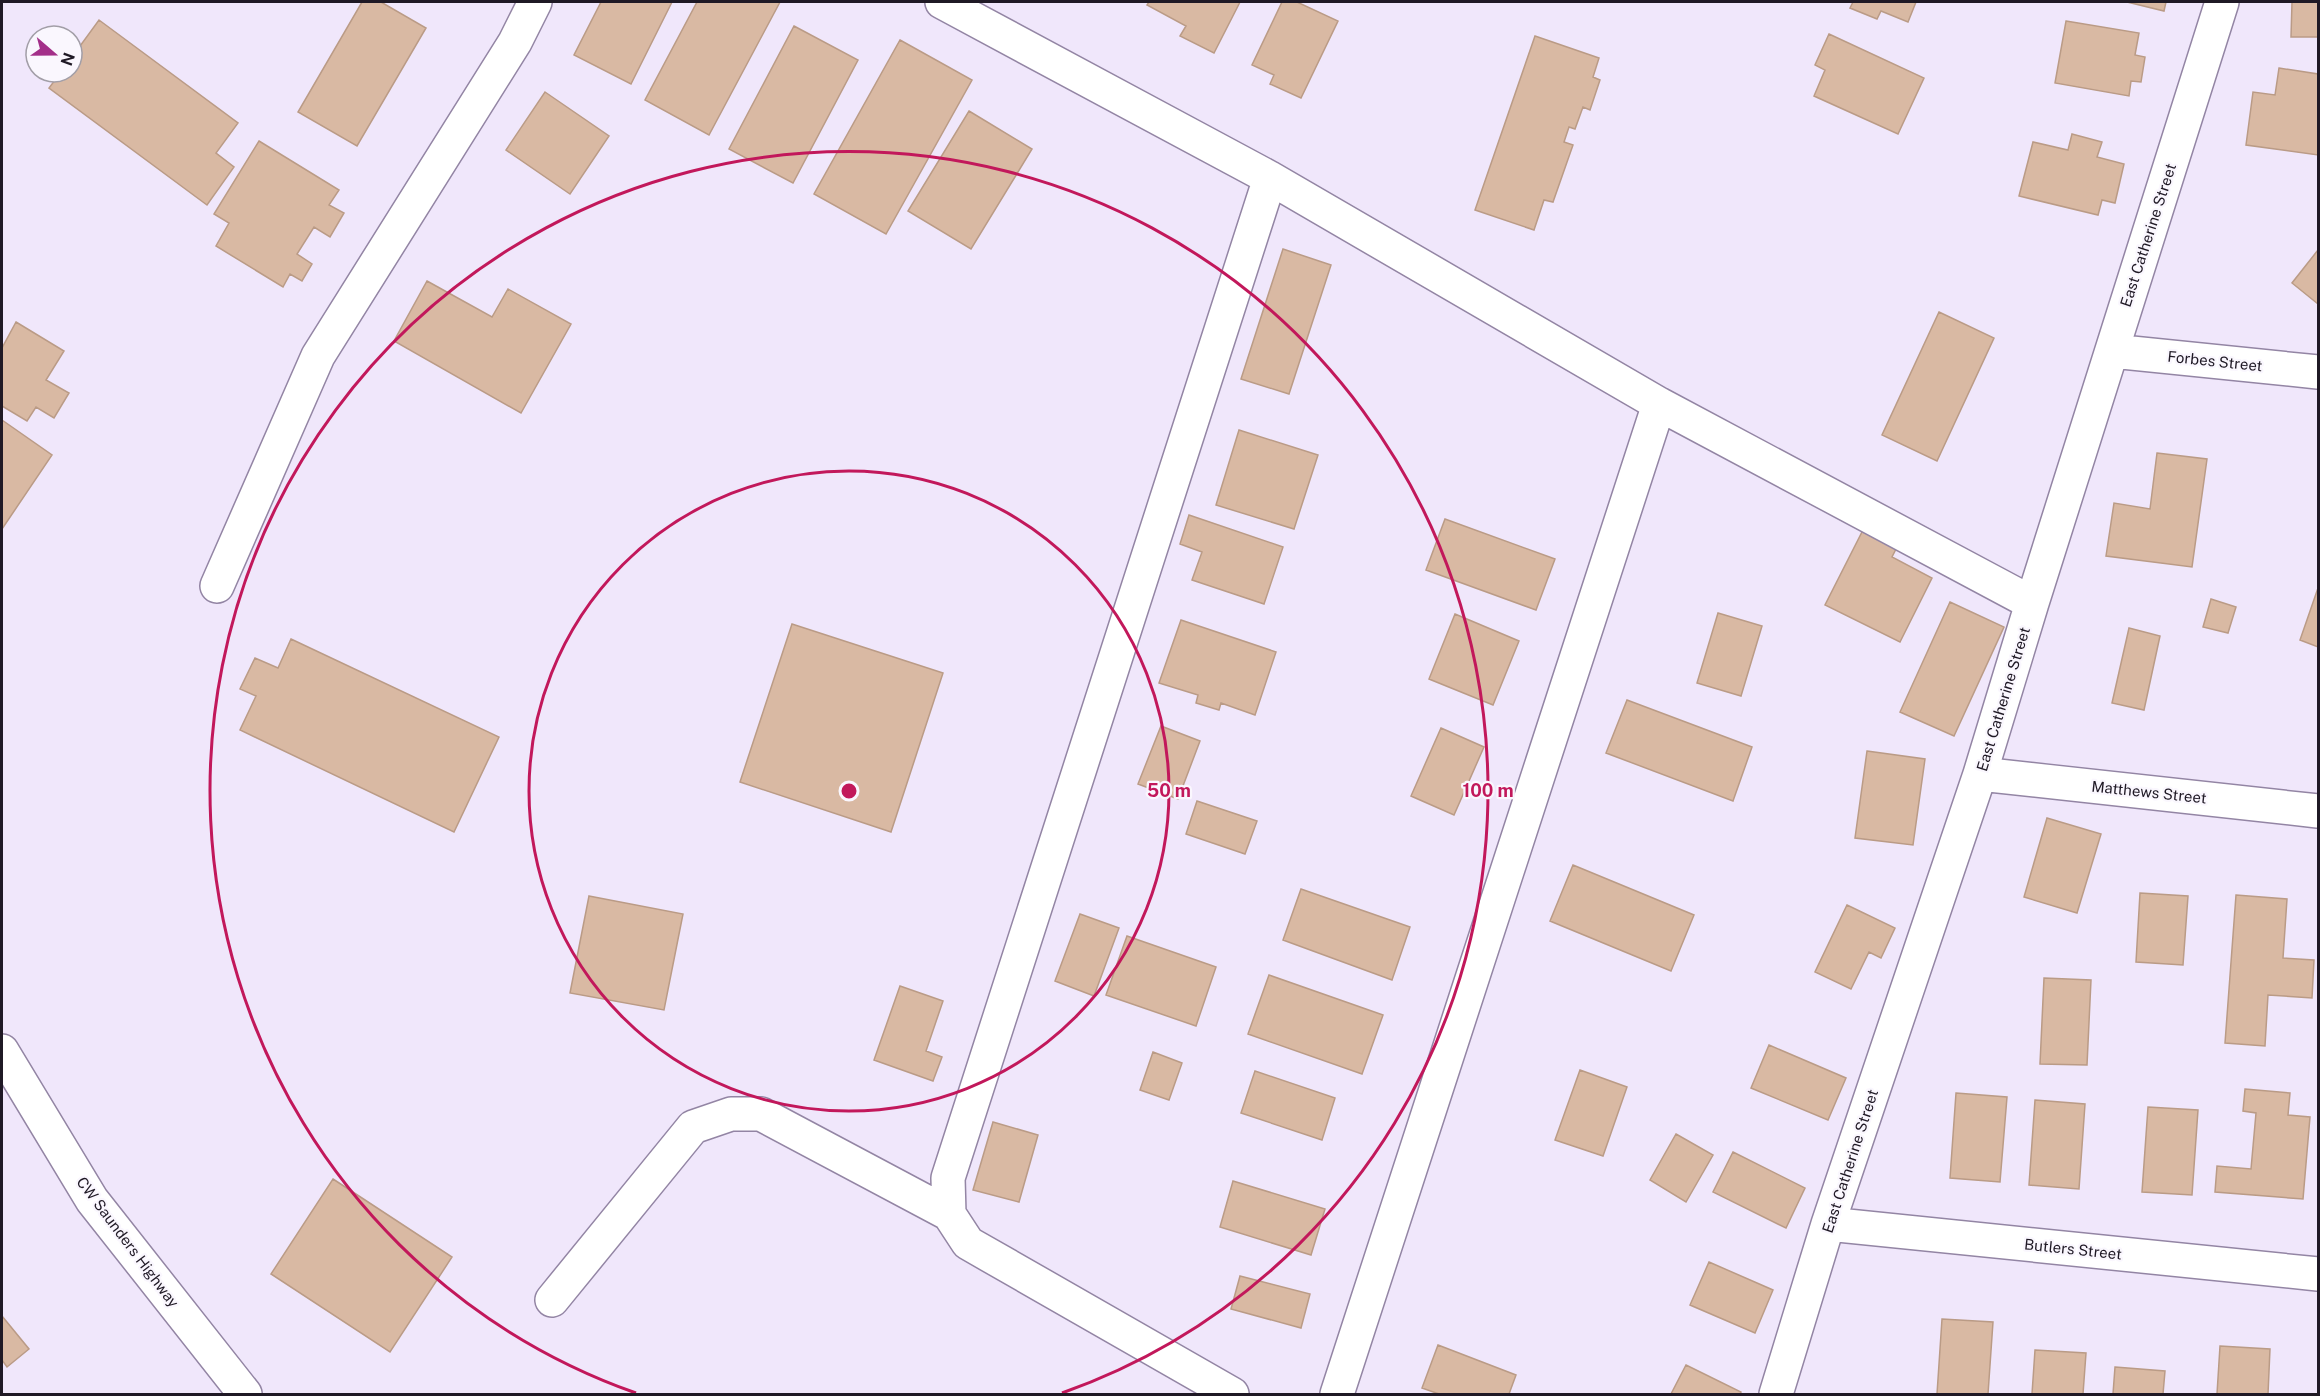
<svg xmlns="http://www.w3.org/2000/svg" width="2320" height="1396" viewBox="0 0 2320 1396" font-family="'Public Sans',sans-serif">
<rect width="100%" height="100%" fill="#f0e7fb"/>
<path fill="#d9b9a3" stroke="#ba9b86" stroke-width="1.5" d="M 362,2 L 381,2 L 426,28 L 357,146 L 298,112 Z
M 601,2 L 672,2 L 631,84 L 574,55 Z
M 697,2 L 780,2 L 709,135 L 645,100 Z
M 1149,2 L 1240,2 L 1214,53 L 1180,36 L 1186,26 L 1147,5 Z
M 1282,2 L 1297,2 L 1338,21 L 1301,98 L 1270,84 L 1274,75 L 1252,65 Z
M 1853,2 L 1916,2 L 1908,22 L 1881,11 L 1877,19 L 1850,8 Z
M 2127,2 L 2166,2 L 2164,11 Z
M 2292,2 L 2318,2 L 2318,37 L 2291,37 Z
M 99,20 L 238,123 L 216,153 L 234,167 L 207,205 L 49,88 L 61,72 L 72,72 L 72,57 Z
M 2066,21 L 2139,33 L 2135,55 L 2145,57 L 2141,82 L 2131,81 L 2129,96 L 2055,83 Z
M 794,26 L 858,60 L 793,183 L 729,149 Z
M 1829,34 L 1924,78 L 1898,134 L 1814,96 L 1825,70 L 1815,65 Z
M 1535,36 L 1599,58 L 1593,77 L 1600,80 L 1590,110 L 1583,107 L 1575,129 L 1569,127 L 1564,142 L 1573,145 L 1553,202 L 1544,200 L 1534,230 L 1475,210 Z
M 900,40 L 972,80 L 886,234 L 814,194 Z
M 2279,68 L 2318,74 L 2318,155 L 2246,145 L 2253,92 L 2275,95 Z
M 545,92 L 609,136 L 570,194 L 506,150 Z
M 969,111 L 1032,149 L 971,249 L 908,211 Z
M 2072,134 L 2102,142 L 2097,157 L 2124,164 L 2115,203 L 2102,200 L 2098,215 L 2019,196 L 2033,142 L 2068,150 Z
M 259,141 L 339,190 L 329,205 L 344,213 L 330,237 L 314,227 L 297,254 L 312,264 L 302,281 L 290,274 L 283,287 L 216,246 L 229,223 L 214,214 Z
M 1283,249 L 1331,265 L 1289,394 L 1241,379 Z
M 2318,250 L 2318,304 L 2292,283 Z
M 427,281 L 492,317 L 508,289 L 571,324 L 521,413 L 394,341 Z
M 1939,312 L 1994,338 L 1937,461 L 1882,435 Z
M 16,322 L 64,351 L 46,380 L 69,393 L 54,418 L 36,407 L 27,421 L 2,406 L 2,348 Z
M 2,420 L 52,455 L 2,529 Z
M 1239,430 L 1318,455 L 1294,529 L 1216,505 Z
M 2157,453 L 2207,459 L 2192,567 L 2106,556 L 2114,503 L 2150,509 Z
M 1189,515 L 1283,547 L 1264,604 L 1192,580 L 1202,552 L 1180,544 Z
M 1445,519 L 1555,559 L 1536,610 L 1426,570 Z
M 1864,528 L 1898,545 L 1892,557 L 1932,578 L 1900,642 L 1825,605 Z
M 2318,588 L 2318,647 L 2300,640 Z
M 2211,599 L 2236,607 L 2228,633 L 2203,627 Z
M 1950,602 L 2004,627 L 1954,736 L 1900,712 Z
M 1718,613 L 1762,626 L 1741,696 L 1697,683 Z
M 1455,614 L 1519,641 L 1493,705 L 1429,679 Z
M 1181,620 L 1276,652 L 1255,715 L 1221,703 L 1219,710 L 1196,703 L 1198,695 L 1159,683 Z
M 792,624 L 943,673 L 891,832 L 740,782 Z
M 2129,628 L 2160,636 L 2144,710 L 2112,703 Z
M 291,639 L 499,737 L 454,832 L 240,730 L 256,696 L 240,689 L 255,658 L 278,668 Z
M 1627,700 L 1752,747 L 1733,801 L 1606,753 Z
M 1161,726 L 1200,741 L 1178,799 L 1138,784 Z
M 1441,728 L 1484,747 L 1454,815 L 1411,796 Z
M 1867,751 L 1925,759 L 1913,845 L 1855,838 Z
M 1197,801 L 1257,821 L 1245,854 L 1186,834 Z
M 2047,818 L 2101,834 L 2077,913 L 2024,897 Z
M 1573,865 L 1694,915 L 1671,971 L 1550,921 Z
M 1301,889 L 1410,927 L 1392,980 L 1283,940 Z
M 2140,893 L 2188,896 L 2183,965 L 2136,962 Z
M 2236,895 L 2287,899 L 2283,958 L 2314,960 L 2312,998 L 2268,995 L 2265,1046 L 2225,1043 Z
M 589,896 L 683,914 L 664,1010 L 570,993 Z
M 1847,905 L 1895,928 L 1881,958 L 1869,952 L 1851,989 L 1815,972 Z
M 1080,914 L 1119,928 L 1094,996 L 1055,981 Z
M 1127,936 L 1216,967 L 1196,1026 L 1106,995 Z
M 1269,975 L 1383,1015 L 1362,1074 L 1248,1034 Z
M 2044,978 L 2091,980 L 2087,1065 L 2040,1064 Z
M 900,986 L 943,1001 L 926,1051 L 942,1057 L 933,1081 L 874,1060 Z
M 1769,1045 L 1846,1078 L 1828,1120 L 1751,1088 Z
M 1153,1052 L 1182,1063 L 1169,1100 L 1140,1090 Z
M 1580,1070 L 1627,1087 L 1603,1156 L 1555,1140 Z
M 1255,1071 L 1335,1098 L 1322,1140 L 1241,1113 Z
M 2245,1089 L 2290,1093 L 2288,1115 L 2310,1117 L 2303,1199 L 2215,1192 L 2217,1166 L 2251,1169 L 2256,1113 L 2243,1111 Z
M 1956,1093 L 2007,1097 L 2000,1182 L 1950,1178 Z
M 2035,1100 L 2085,1104 L 2079,1189 L 2029,1185 Z
M 2148,1107 L 2198,1110 L 2192,1195 L 2142,1192 Z
M 993,1122 L 1038,1135 L 1019,1202 L 973,1190 Z
M 1676,1134 L 1713,1155 L 1686,1202 L 1650,1180 Z
M 1733,1152 L 1805,1188 L 1786,1228 L 1713,1192 Z
M 333,1179 L 452,1257 L 390,1352 L 271,1274 Z
M 1233,1181 L 1325,1209 L 1311,1255 L 1220,1227 Z
M 1709,1262 L 1773,1290 L 1755,1333 L 1690,1305 Z
M 1240,1276 L 1310,1294 L 1301,1328 L 1231,1309 Z
M 2,1316 L 29,1349 L 7,1367 L 2,1360 Z
M 1942,1319 L 1993,1322 L 1988,1394 L 1937,1394 Z
M 1438,1345 L 1516,1375 L 1509,1394 L 1439,1394 L 1422,1388 Z
M 2220,1346 L 2270,1349 L 2268,1394 L 2217,1394 Z
M 2035,1350 L 2086,1353 L 2083,1394 L 2032,1394 Z
M 1686,1365 L 1741,1392 L 1740,1394 L 1671,1394 Z
M 2115,1367 L 2165,1371 L 2163,1394 L 2113,1394 Z"/>
<g fill="none" stroke-linecap="round" stroke-linejoin="round">
<defs>
<path id="minor" d="M 942,2 L 1270,178 L 1659,404 L 2032,603
M 2112,351 L 2318,372
M 217,586 L 318,356 L 515,42 L 535,2
M 1980,774 L 2318,811
M 1828,1224 L 2318,1274
M 552,1300 L 693,1127 L 731,1114 L 761,1114 L 949,1214
M 1232,1394 L 968,1243 L 949,1214 L 948,1178 L 1270,178
M 1337,1394 L 1659,404
M 1776,1394 L 1828,1224 L 1980,774 L 2032,603 L 2222,2"/>
<path id="major" d="M 2,1051 L 92,1200 L 245,1394"/>
</defs>
<use href="#minor" stroke="#9385a4" stroke-width="36"/>
<use href="#major" stroke="#9385a4" stroke-width="36"/>
<use href="#minor" stroke="#fff" stroke-width="33"/>
<use href="#major" stroke="#fff" stroke-width="33"/>
</g>
<g fill="none" stroke="#c2185b" stroke-width="3">
<circle cx="849" cy="791" r="320"/>
<path d="M636 1393A639 639 0 1 1 1062 1393"/>
</g>
<g text-anchor="middle" dominant-baseline="central" stroke-width="4.5" stroke-linejoin="round" paint-order="stroke">
<g font-size="15" fill="#1f1925" stroke="#faf7fe">
<text transform="translate(2148 235) rotate(-72)">East Catherine Street</text>
<text transform="translate(2215 361) rotate(6)">Forbes Street</text>
<text transform="translate(2003 699) rotate(-73)">East Catherine Street</text>
<text transform="translate(2149 792) rotate(6)">Matthews Street</text>
<text transform="translate(1850 1161) rotate(-72)">East Catherine Street</text>
<text transform="translate(128 1242) rotate(53)">CW Saunders Highway</text>
<text transform="translate(2073 1249) rotate(6)">Butlers Street</text>
</g>
</g>
<circle cx="849" cy="791" r="9" fill="#c2185b" stroke="#faf7fe" stroke-width="3"/>
<g font-size="18" text-anchor="middle" font-weight="bold" fill="#c2185b" stroke="#faf7fe" stroke-width="4.5" stroke-linejoin="round" paint-order="stroke">
<text x="1169" y="797">50 m</text>
<text x="1488" y="797">100 m</text>
</g>
<rect width="2320" height="1396" fill="none" stroke="#1f1925" stroke-width="6"/>
<g transform="translate(54 54) rotate(110)"><circle r="28" fill="#faf7fe" stroke="#a29ea7" stroke-width="1.5"/>
<path d="M0-4.5L10 22L0 15L-10 22Z" fill="#a32f89"/>
<text y="-9" font-size="16" font-weight="bold" text-anchor="middle" fill="#1f1925">N</text>
</g>
</svg>
